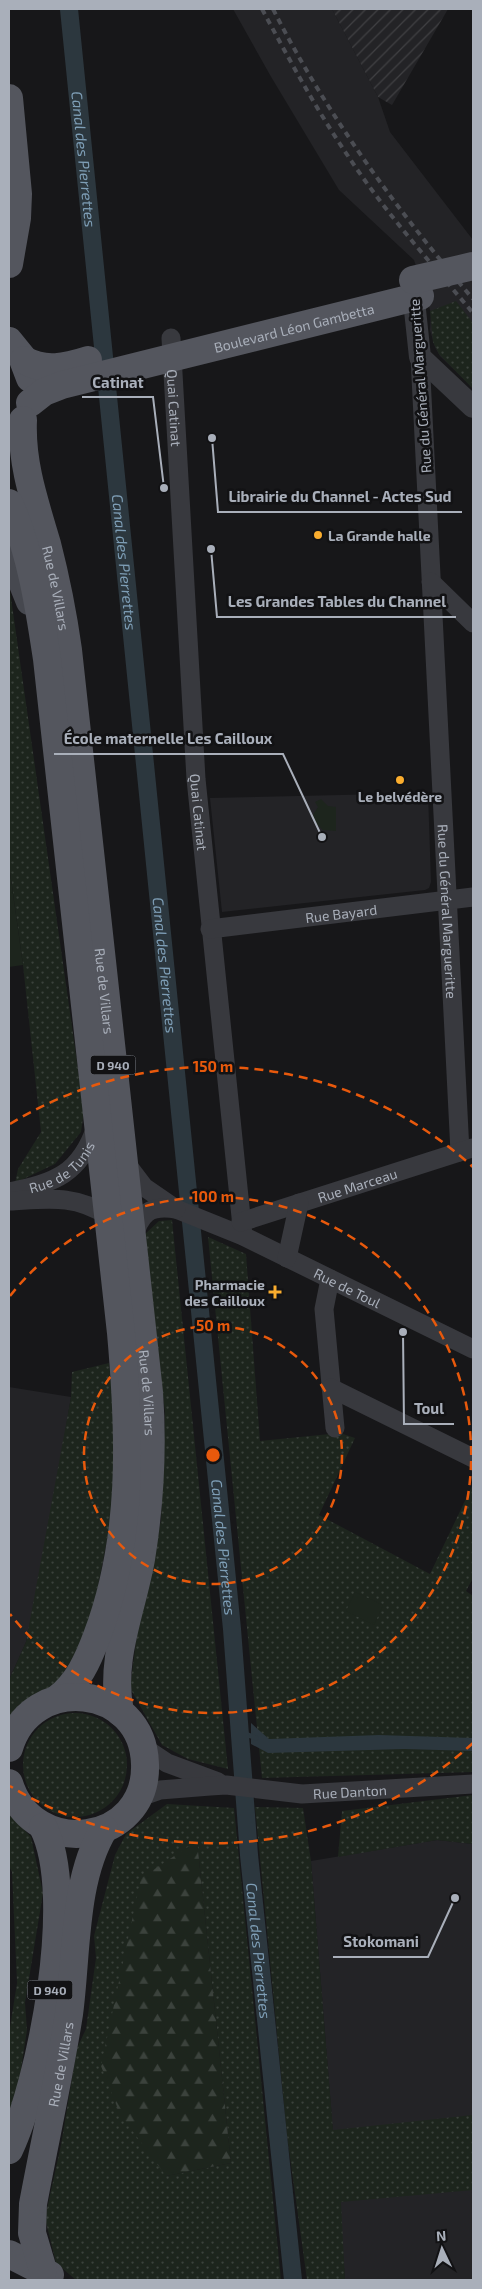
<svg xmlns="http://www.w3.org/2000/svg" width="482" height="2289" viewBox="0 0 482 2289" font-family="'Exo 2',sans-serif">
<defs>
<pattern id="industrial-furrows" width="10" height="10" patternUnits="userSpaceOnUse" patternTransform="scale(1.25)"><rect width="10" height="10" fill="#232326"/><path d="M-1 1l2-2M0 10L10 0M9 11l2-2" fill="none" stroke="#404043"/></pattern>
<pattern id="grass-dots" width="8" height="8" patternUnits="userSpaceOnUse" patternTransform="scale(1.25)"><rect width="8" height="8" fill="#1d251d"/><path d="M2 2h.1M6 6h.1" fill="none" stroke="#3b423c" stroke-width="1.8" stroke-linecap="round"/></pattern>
<pattern id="forest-firs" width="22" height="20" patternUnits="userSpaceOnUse" patternTransform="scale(1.25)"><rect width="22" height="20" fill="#1d251d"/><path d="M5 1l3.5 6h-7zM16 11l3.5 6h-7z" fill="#3b423c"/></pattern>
</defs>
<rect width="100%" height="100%" fill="#171719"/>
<path fill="#232326" d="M 233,9 L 332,9 L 378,97 L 390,132 L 473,240 L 473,388 L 440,356 L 435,347 L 430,330 L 431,313 L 414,260 L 339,190 L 270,75 Z
M 428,793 L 431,882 L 429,888 L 425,890 L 222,912 L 210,798 Z
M 9,1387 L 71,1397 L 47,1540 L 26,1642 L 9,1680 Z
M 437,1840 L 473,1844 L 473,2280 L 345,2280 L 311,1861 Z"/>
<path fill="url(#industrial-furrows)" d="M 332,9 L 448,9 L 392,105 L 378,97 Z"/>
<path fill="url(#grass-dots)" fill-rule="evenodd" d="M 456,301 L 473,323 L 473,389 L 439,354 L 433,342 L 430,311 Z
M 9,584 L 84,1111 L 81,1132 L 55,1164 L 15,1183 L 18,1169 L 41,1132 L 23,965 L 9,865 Z
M 172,1220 L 228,1769 L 188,1759 L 162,1745 L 130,1688 L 137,1634 L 161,1520 L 165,1412 L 144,1235 L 159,1221 Z
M 208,1237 L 246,1254 L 260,1441 L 340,1433 L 355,1438 L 319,1515 L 430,1574 L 473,1484 L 473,1578 L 466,1591 L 473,1596 L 473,1772 L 262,1778 Z
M 109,1363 L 115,1424 L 114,1504 L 89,1633 L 54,1687 L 9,1718 L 9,1680 L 26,1642 L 71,1397 L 72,1372 Z
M23 1765a52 52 0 1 1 104 0a52 52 0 1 1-104 0Z
M 473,1795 L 473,1844 L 437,1840 L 338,1857 L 342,1811 Z
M 167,1804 L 234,1808 L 281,2280 L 76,2280 L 56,2263 L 45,2218 L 61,2145 L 77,2048 L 86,2029 L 96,1958 L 94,1936 L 115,1855 L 126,1834 ZM 197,1841 L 231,2163 L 166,2176 Z
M 255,1807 L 303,1808 L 311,1861 L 333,2130 L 473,2115 L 473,2190 L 341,2202 L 345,2280 L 307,2280 L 287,2136 Z
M 9,1814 L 31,1837 L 43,1893 L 25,2003 L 27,2030 L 15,2109 L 9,2119 L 9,2034 L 17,1983 L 12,1872 L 9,1866 Z"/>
<path fill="url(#forest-firs)" d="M 197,1841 L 231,2163 L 166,2176 L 120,2114 L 101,2066 L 141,1878 Z"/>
<path fill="#1d251d" d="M 321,799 L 328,806 L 336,807 L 336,831 L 323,830 L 314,821 L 313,815 L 318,807 L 315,802 Z
M 9,865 L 23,965 L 9,967 Z
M 355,1592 L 383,1605 L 374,1625 L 346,1611 Z"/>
<path fill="#2c373e" d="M 251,1723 L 269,1739 L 379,1735 L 473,1738 L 473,1751 L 404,1749 L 268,1753 L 251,1744 Z"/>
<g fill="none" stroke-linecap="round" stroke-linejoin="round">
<path stroke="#2c373e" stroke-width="5" d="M 240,1732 L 256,1738"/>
<path stroke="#2c373e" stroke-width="18" id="s1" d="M 69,9 L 232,1629 L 249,1855 L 293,2280"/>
<g stroke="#38393e" stroke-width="19">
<path id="s2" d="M 171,338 L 196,779 L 243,1236"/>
<path id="s3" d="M 420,357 L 460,1152"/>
<path d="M 431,582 L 473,623"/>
<path id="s4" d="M 210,929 L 473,897"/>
<path id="s5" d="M 125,1162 L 144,1187 L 176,1209 L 243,1236 L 473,1349"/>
<path id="s6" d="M 9,1192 C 55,1183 80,1174 96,1127"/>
<path d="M 10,1201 C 47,1199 75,1194 108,1216"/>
<path id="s7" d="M 241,1222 L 472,1148"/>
<path d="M 133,1239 C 140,1213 149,1205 176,1209"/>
<path d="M 287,1258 L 299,1203"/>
<path d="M 330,1279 L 324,1309 L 335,1428"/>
<path d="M 331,1388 L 473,1458"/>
<path d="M 143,1747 L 167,1763 L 218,1782"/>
<path id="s8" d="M 137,1798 L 160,1790 L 210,1786 L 226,1785 L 302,1794 L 473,1784"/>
</g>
<path stroke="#38393e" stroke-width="22" d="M 412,282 L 420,357 L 473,407"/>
<path stroke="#46484f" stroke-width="26" d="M 9,552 L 29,602"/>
<g stroke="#54565e" stroke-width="28">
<path d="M 9,98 L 18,194 L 17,218 L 9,264"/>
<path d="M 9,341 L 22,357 L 30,378"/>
<path d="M 24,360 C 45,372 66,367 88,360"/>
<path id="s9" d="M 30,403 L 44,392 L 62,385 L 420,296"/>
<path id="s10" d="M 23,420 C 21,464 35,503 47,544 C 56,579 63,614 68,650 L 149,1392 C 153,1448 150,1503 141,1559 C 132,1610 109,1660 120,1712"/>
<path d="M 9,503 C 31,552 39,606 47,659 L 121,1333 C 130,1435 134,1538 97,1636 C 88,1660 78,1683 57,1699"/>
<path d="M 9,1748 C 31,1672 143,1684 145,1764 C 148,1845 33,1861 9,1783"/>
<path d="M 9,2150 C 41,2082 78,1895 43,1827"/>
<path d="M 9,2254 L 50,2275"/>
<path id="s11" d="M 43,2270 L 32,2233 L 33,2204 C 45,2140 59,2077 69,2014 C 77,1955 73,1880 104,1829"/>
</g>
<path stroke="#4b4d53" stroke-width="4" stroke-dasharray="6 5" stroke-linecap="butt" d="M 262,9 C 289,59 316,109 348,156 C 385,212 430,262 473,313
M 273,9 C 327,115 396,209 473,299"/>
<path stroke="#54565e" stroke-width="28" d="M 413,280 L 473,266"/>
</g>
<g fill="none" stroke="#e8590c" stroke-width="2.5" stroke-dasharray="9 6">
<circle cx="213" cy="1455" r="129"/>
<path d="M10 1296A258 258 0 1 1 10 1614"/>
<path d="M473 1743A388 388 0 0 1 10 1786M10 1124A388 388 0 0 1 473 1167"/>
</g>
<g fill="#faad2e" stroke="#121214" stroke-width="2">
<circle cx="318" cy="535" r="5"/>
<circle cx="400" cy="780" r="5"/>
<path d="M272.5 1284.5h5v5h5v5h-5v5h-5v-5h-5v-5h5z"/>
</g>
<g text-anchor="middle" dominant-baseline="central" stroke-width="5" stroke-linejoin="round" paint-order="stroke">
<g fill="#121214" stroke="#7c8088" stroke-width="1">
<rect x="90.5" y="1055.5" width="45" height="19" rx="4"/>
<rect x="27.5" y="1980.5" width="45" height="19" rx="4"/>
</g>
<g font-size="12" font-weight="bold" fill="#a9afba">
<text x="113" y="1065">D 940</text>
<text x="50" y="1990">D 940</text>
</g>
<g font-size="14" fill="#a9afba" stroke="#121214">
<text stroke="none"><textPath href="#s9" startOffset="276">Boulevard Léon Gambetta</textPath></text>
<text transform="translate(420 386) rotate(-94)">Rue du Général Margueritte</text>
<text stroke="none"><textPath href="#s2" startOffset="70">Quai Catinat</textPath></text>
<text stroke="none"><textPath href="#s10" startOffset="172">Rue de Villars</textPath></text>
<text stroke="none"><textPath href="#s2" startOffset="475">Quai Catinat</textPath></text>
<text stroke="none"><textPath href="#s3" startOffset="555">Rue du Général Margueritte</textPath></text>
<text stroke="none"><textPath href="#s4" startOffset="132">Rue Bayard</textPath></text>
<text stroke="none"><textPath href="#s10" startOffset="578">Rue de Villars</textPath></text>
<text stroke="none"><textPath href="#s6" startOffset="60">Rue de Tunis</textPath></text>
<text stroke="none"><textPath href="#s7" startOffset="122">Rue Marceau</textPath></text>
<text stroke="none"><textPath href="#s5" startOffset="259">Rue de Toul</textPath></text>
<text stroke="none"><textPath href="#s10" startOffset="982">Rue de Villars</textPath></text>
<text stroke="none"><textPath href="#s8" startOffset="215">Rue Danton</textPath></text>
<text stroke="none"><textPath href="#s11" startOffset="210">Rue de Villars</textPath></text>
</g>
<g font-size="14" font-weight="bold" fill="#a9afba" stroke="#121214" text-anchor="start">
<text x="328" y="535">La Grande halle</text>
<text x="400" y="796" text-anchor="middle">Le belvédère</text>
<text x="265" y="1284" text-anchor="end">Pharmacie<tspan x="265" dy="16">des Cailloux</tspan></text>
</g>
<g font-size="15" font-style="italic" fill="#7e9eb6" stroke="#121214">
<text stroke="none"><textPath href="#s1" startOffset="151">Canal des Pierrettes</textPath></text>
<text stroke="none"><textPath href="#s1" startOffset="556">Canal des Pierrettes</textPath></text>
<text stroke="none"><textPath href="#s1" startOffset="961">Canal des Pierrettes</textPath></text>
<text stroke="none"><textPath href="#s1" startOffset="1546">Canal des Pierrettes</textPath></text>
<text stroke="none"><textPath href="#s1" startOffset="1951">Canal des Pierrettes</textPath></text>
</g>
</g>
<circle cx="213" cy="1455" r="8" fill="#e8590c" stroke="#121214" stroke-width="2.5"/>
<g font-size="15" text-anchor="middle" font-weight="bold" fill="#e8590c" stroke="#121214" stroke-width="5" stroke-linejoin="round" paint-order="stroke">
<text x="213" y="1072">150 m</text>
<text x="213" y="1202">100 m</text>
<text x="213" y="1331">50 m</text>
</g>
<path fill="none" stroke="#a9afba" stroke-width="2" d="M164 488L153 397H82M212 438L218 512H462M211 549L217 617H456M322 837L283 754H54M403 1332L404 1424H454M455 1898L428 1957H333"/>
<g fill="#a9afba" stroke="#121214" stroke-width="2">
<circle cx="164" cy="488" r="5"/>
<circle cx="212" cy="438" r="5"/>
<circle cx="211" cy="549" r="5"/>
<circle cx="322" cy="837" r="5"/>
<circle cx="403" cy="1332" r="5"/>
<circle cx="455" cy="1898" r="5"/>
</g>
<g font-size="15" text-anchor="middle" font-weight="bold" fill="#a9afba" stroke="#121214" stroke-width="5" stroke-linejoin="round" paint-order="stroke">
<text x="118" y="388">Catinat</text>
<text x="340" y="502">Librairie du Channel - Actes Sud</text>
<text x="337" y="607">Les Grandes Tables du Channel</text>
<text x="168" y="744">École maternelle Les Cailloux</text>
<text x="429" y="1414">Toul</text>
<text x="381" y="1947">Stokomani</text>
</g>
<rect width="482" height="2289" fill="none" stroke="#a9afba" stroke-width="20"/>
<g transform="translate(442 2249) rotate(356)" stroke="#121214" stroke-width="4" paint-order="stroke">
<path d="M0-4L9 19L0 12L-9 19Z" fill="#a9afba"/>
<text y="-8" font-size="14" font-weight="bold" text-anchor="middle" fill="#a9afba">N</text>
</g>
</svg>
